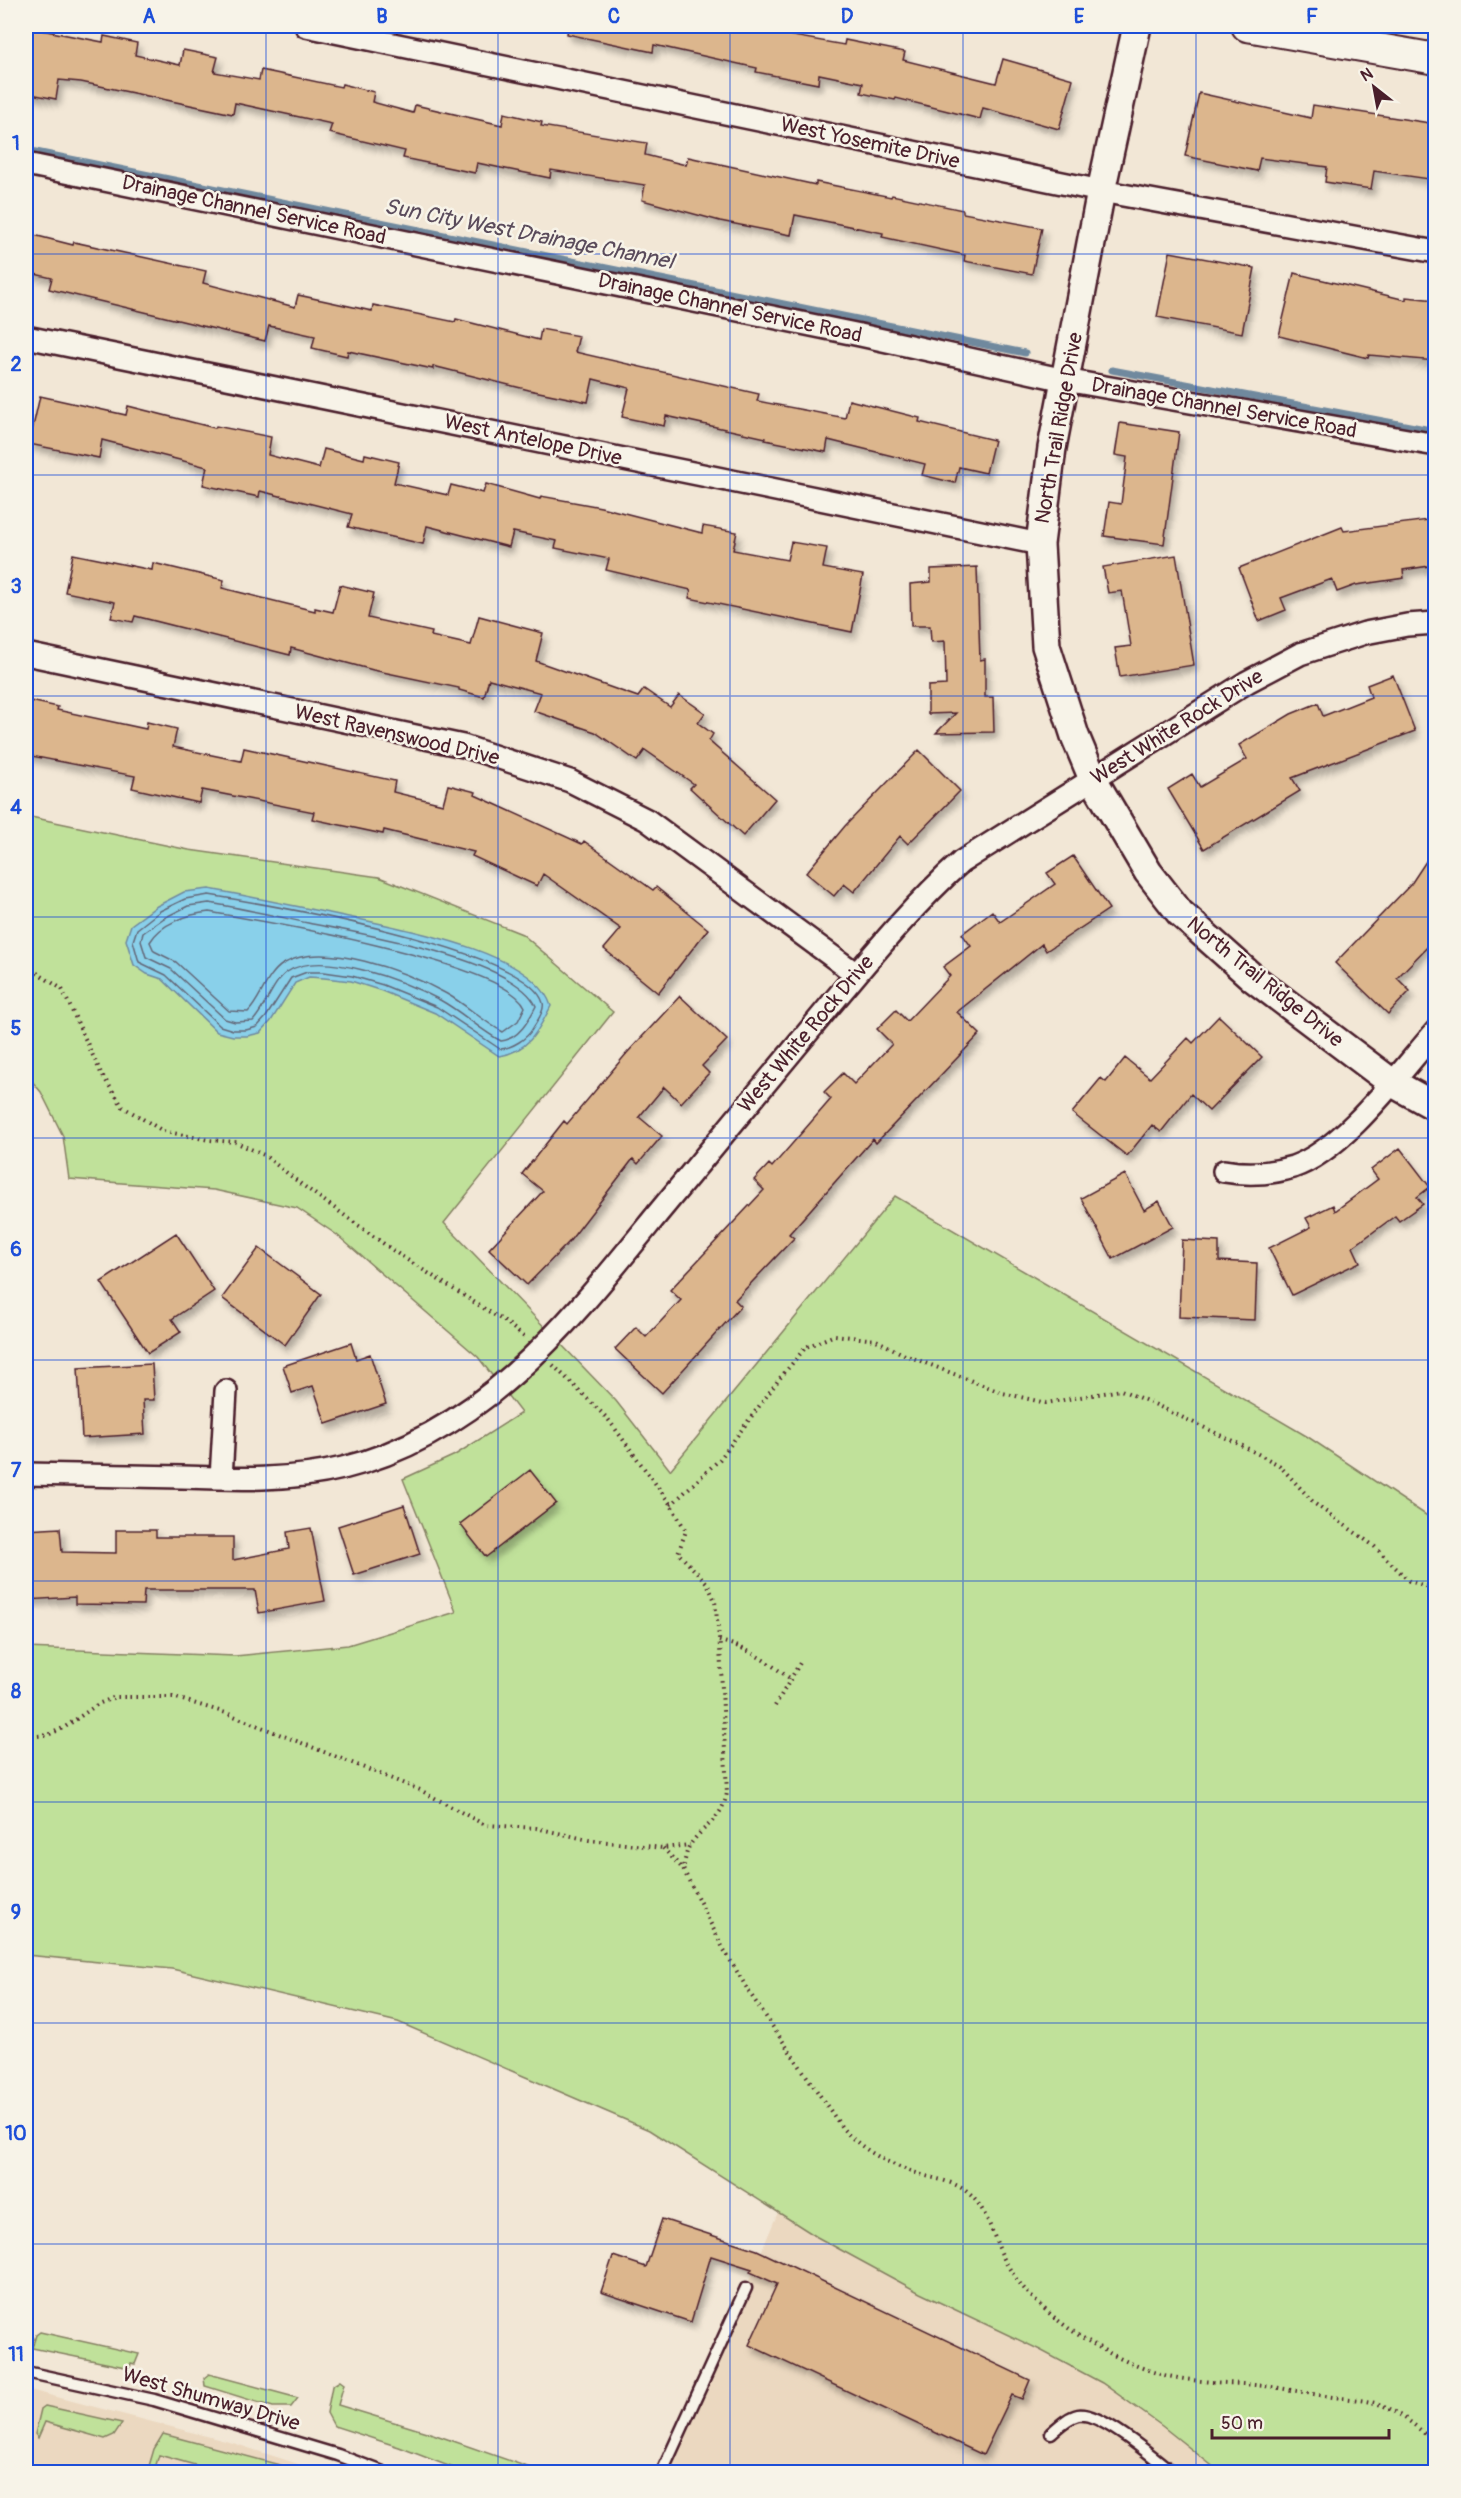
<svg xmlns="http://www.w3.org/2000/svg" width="1461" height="2498" viewBox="0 0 1461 2498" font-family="Pangolin,sans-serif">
<defs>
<filter id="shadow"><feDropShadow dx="3.5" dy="6" stdDeviation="3" flood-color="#0004"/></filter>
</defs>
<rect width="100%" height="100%" fill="#f2e7d6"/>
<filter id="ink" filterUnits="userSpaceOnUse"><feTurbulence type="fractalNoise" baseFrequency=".0167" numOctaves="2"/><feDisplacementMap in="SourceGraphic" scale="12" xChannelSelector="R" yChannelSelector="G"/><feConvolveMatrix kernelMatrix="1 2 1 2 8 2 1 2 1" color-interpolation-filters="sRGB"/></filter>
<g filter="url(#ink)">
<path fill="#ebd8c0" d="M 778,2212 L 817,2237 L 1102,2383 L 1162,2426 L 1220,2472 L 669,2472 Z
M 26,2389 L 233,2443 L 323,2472 L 26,2472 Z"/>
<path fill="#c0e19a" stroke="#858062" stroke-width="1.5" d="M 26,816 L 189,850 L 379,877 L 522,934 L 613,1012 L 444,1223 L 616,1401 L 670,1470 L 895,1196 L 1308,1437 L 1435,1521 L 1435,2472 L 1220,2472 L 1162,2426 L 1102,2383 L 1040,2350 L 920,2293 L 817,2237 L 649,2130 L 398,2022 L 172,1969 L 26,1955 L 26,1648 L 235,1656 L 348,1645 L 456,1612 L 403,1479 L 455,1455 L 521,1413 L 478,1357 L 337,1235 L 297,1208 L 214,1190 L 69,1179 L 63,1136 L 41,1092 L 26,1074 Z
M 40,2332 L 139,2354 L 135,2364 L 131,2363 L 130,2368 L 32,2348 L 36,2335 Z
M 209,2374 L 298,2398 L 291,2407 L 273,2407 L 205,2386 L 204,2378 Z
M 340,2381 L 344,2384 L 338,2405 L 433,2434 L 542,2472 L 464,2472 L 399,2447 L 334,2426 L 327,2413 L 332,2386 Z
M 45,2406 L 122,2423 L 114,2435 L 105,2439 L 45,2422 L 38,2438 L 35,2434 L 41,2409 Z
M 163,2434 L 306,2472 L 220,2472 L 159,2455 L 155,2468 L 149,2466 L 154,2449 Z"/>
<path fill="#89d0ea" stroke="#70899e" stroke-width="1.5" d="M 209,889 C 254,897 299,907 344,916 C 394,927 534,950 551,1006 C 538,1031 529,1051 499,1056 L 435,1013 L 382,991 L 351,981 L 324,978 L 309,977 L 295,983 L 271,1021 L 260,1033 L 247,1036 L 233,1036 L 217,1032 L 162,979 L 147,974 L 134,965 L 126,940 L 131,925 L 157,906 L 184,892 Z"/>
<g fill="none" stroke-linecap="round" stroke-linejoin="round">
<path stroke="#636677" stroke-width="1.5" d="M 209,895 C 265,904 528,948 543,1003 C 545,1009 537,1022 533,1028 C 527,1039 512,1048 500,1049 L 437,1007 L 383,985 L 352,976 L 324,972 L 307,972 L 291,978 L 266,1017 L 257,1027 L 246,1030 L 233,1030 L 220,1026 L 166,975 L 139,962 L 133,941 L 137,929 L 160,911 L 185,899 Z
M 209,903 C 242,908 275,916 308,923 C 357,933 515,958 536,1006 C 529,1020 519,1039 501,1041 C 480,1030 462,1012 440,1000 C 406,982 322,948 287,972 C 272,983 266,1007 253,1021 L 235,1022 L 225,1019 L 171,969 L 146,957 L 141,941 L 143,933 L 164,918 L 188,906 Z
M 209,912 C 263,921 505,962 525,1007 L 518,1021 L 503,1032 C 482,1021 466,1004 445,993 C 407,972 323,939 283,964 C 266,975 261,999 248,1012 L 229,1011 L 176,962 L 154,951 L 150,942 C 161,923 189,914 209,912 Z"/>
<path stroke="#70899e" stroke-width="7" d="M 26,150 L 1025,353
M 1112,370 L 1436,431"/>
</g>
<path fill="#dcb68d" stroke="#4a1f2b" stroke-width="1.5" filter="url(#shadow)" d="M 568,26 L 737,26 L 844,45 L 845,40 L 905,52 L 903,60 L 996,83 L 1003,59 L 1073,79 L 1059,129 L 983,108 L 980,119 L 896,98 L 895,100 L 861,93 L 863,83 L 819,74 L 818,84 L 756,72 L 757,68 L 654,45 L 653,52 L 567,34 Z
M 26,27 L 103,42 L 104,36 L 137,43 L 135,55 L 180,65 L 183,50 L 218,57 L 214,72 L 259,80 L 261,70 L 341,87 L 342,84 L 374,92 L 372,102 L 413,113 L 415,105 L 502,125 L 504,113 L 542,122 L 541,126 L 647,143 L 645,155 L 686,165 L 688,157 L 816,185 L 816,182 L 891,197 L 892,195 L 963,210 L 963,213 L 1042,228 L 1032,274 L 964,261 L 965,255 L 882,237 L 883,233 L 795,215 L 791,235 L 720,221 L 642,200 L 645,185 L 551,170 L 550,178 L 477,163 L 475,173 L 403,158 L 405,151 L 329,133 L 332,124 L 235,103 L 233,114 L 81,82 L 59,80 L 56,99 L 26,93 Z
M 1199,93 L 1311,118 L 1313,105 L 1436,124 L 1436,180 L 1374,171 L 1371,189 L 1325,182 L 1327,167 L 1260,158 L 1257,171 L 1185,156 Z
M 26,233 L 73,245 L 74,242 L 206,271 L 203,283 L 295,307 L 298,295 L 372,311 L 373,305 L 455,322 L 456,319 L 539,340 L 541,329 L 579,336 L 575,352 L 759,394 L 757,401 L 845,418 L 849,400 L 920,418 L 919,422 L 994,440 L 986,473 L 959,467 L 955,483 L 922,475 L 925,464 L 828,440 L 826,452 L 765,440 L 766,438 L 666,416 L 664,426 L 622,417 L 629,388 L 593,379 L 588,402 L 529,390 L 433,366 L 433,369 L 348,351 L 347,356 L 312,348 L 315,336 L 269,326 L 265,341 L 49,289 L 52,278 L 26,272 Z
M 1170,252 L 1255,268 L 1242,333 L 1157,317 Z
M 1294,273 L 1406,300 L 1406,297 L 1436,300 L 1436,361 L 1369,355 L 1368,358 L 1279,336 Z
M 40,396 L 126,415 L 128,406 L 215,428 L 216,426 L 271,437 L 268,455 L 319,468 L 324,449 L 364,459 L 365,454 L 399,462 L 394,483 L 448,495 L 451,485 L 483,493 L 486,484 L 540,499 L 541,496 L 601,507 L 702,533 L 703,526 L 737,532 L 733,550 L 787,560 L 791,542 L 827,548 L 823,568 L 863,575 L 852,632 L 689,598 L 691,590 L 606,570 L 609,559 L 555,548 L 557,541 L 513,532 L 509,547 L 427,526 L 423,544 L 348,527 L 352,514 L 260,491 L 259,497 L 203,485 L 207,467 L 102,440 L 99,458 L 29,444 Z
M 1120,423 L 1179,432 L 1164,544 L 1104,536 L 1109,502 L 1121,504 L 1127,457 L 1115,455 Z
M 1436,519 L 1436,565 L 1403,570 L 1404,578 L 1356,585 L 1337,592 L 1332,579 L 1281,598 L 1286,610 L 1259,621 L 1239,568 L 1342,527 L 1344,531 Z
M 73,554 L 152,570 L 153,563 L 224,580 L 222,588 L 315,611 L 315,608 L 333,612 L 340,585 L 374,593 L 368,618 L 432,632 L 431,636 L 471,645 L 479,616 L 543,633 L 536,661 L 638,697 L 644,689 L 670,707 L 679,695 L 705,713 L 698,723 L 713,734 L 709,741 L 775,799 L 743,836 L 690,788 L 694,784 L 645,750 L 637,761 L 595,732 L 534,711 L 541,693 L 489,679 L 484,697 L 459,690 L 459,688 L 373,670 L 291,648 L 290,655 L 135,616 L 133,622 L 111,618 L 115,602 L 65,592 Z
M 1176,555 L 1194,665 L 1120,677 L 1115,648 L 1131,646 L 1122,591 L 1108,593 L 1103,567 Z
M 977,567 L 980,660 L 985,659 L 985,697 L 993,697 L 994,732 L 936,733 L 956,713 L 928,714 L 928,686 L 946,685 L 945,641 L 931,642 L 930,626 L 911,626 L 910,584 L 931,582 L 931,569 Z
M 1393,675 L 1415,731 L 1292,778 L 1300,791 L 1204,849 L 1168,789 L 1192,774 L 1200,787 L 1247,759 L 1239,745 L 1291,714 L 1318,703 L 1323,716 L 1371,697 L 1367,685 Z
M 26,700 L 58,707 L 57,710 L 146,729 L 147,722 L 177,729 L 173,747 L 241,761 L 244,748 L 395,781 L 393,792 L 443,804 L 448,785 L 476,792 L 475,795 L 582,844 L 584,841 L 653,890 L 656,887 L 708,929 L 658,993 L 604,949 L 621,929 L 543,874 L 537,886 L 472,856 L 474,852 L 384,830 L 383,834 L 312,819 L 314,812 L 202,790 L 199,803 L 132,788 L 135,776 L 26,755 Z
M 919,750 L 960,791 L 908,844 L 900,836 L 854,892 L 844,884 L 834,896 L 806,873 L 845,826 Z
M 1436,846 L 1436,938 L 1397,978 L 1410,991 L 1388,1014 L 1335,963 L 1411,884 Z
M 1073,856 L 1109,909 L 1046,951 L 1042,944 L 957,1012 L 980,1034 L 876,1143 L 873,1139 L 789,1234 L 794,1238 L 735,1300 L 741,1306 L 662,1393 L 615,1349 L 636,1327 L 646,1337 L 681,1300 L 670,1290 L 764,1190 L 754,1180 L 769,1164 L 772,1167 L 831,1099 L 824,1092 L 843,1073 L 854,1084 L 892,1044 L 877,1029 L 896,1010 L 907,1021 L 950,976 L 943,967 L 971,946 L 962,934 L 992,911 L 1000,922 L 1055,884 L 1047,873 Z
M 680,996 L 727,1040 L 702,1066 L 709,1073 L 681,1103 L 664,1087 L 639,1117 L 662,1136 L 638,1164 L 633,1159 L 569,1242 L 527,1285 L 489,1249 L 543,1191 L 522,1174 L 564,1121 L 567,1124 L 627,1053 Z
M 1219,1016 L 1262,1057 L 1209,1111 L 1191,1094 L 1161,1132 L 1152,1125 L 1127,1156 L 1072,1113 L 1101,1078 L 1106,1082 L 1125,1058 L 1150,1078 L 1188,1038 L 1193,1043 Z
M 1400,1148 L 1430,1187 L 1417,1197 L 1423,1204 L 1399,1221 L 1395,1216 L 1353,1247 L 1360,1262 L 1292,1295 L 1269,1248 L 1311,1227 L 1306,1218 L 1333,1205 L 1335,1211 L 1378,1179 L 1371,1170 Z
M 1125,1174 L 1144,1210 L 1159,1201 L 1173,1227 L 1113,1259 L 1081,1198 Z
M 176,1233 L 214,1291 L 172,1319 L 181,1332 L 148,1353 L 101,1282 Z
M 1182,1240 L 1219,1242 L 1219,1261 L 1257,1263 L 1255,1320 L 1179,1317 Z
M 259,1248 L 321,1294 L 285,1345 L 222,1298 Z
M 351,1343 L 356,1359 L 370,1354 L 386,1404 L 326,1424 L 313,1386 L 292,1393 L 283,1366 Z
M 152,1364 L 154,1400 L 143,1400 L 145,1434 L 82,1438 L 78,1368 Z
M 530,1470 L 556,1503 L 486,1557 L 460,1524 Z
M 404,1505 L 420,1554 L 354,1575 L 338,1526 Z
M 60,1528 L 62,1552 L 116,1553 L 116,1530 L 156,1530 L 156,1537 L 233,1537 L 233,1560 L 289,1549 L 287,1532 L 311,1528 L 325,1601 L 259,1613 L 255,1590 L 144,1590 L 143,1605 L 75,1604 L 75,1597 L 26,1600 L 26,1530 Z
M 662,2219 L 757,2250 L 1030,2380 L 1022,2399 L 1012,2395 L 983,2455 L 749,2345 L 777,2284 L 750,2272 L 752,2269 L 711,2256 L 691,2322 L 601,2292 L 613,2256 L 646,2267 Z"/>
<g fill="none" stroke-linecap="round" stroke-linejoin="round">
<defs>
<path id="service" d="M 26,2372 L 154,2400 L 338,2455 L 383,2472
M 1051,2433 C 1058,2427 1068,2417 1078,2415 C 1099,2411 1155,2458 1172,2472
M 662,2472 L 746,2288"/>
<path id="minor" d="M 306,26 L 1101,191 L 1436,252
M 26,164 L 860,335 L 1065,380 L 1436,445
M 26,337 L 1040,544
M 26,654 L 463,746 L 570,781 L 647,820 L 856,974
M 1224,1171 C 1247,1175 1270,1174 1293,1167 C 1344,1150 1400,1072 1436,1031
M 26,1474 C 78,1475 130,1476 182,1477 C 235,1479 291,1481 343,1468 C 485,1433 572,1319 659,1212 C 715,1144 771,1076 828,1008 C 870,958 912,906 961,862 L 1247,682 L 1300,654 L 1365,633 L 1407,625 L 1436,623
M 221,1478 L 226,1391"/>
<path id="tertiary" d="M 1137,26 L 1101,191 L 1052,448 L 1040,544 L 1046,646 L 1075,736 L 1093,779 L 1148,872 L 1180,913 L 1253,978 L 1391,1082 L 1436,1107"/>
<path id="secondary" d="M 1247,26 L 1436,59"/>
</defs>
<use href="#service" stroke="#4a1f2b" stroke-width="15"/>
<use href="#minor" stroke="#4a1f2b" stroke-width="26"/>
<use href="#tertiary" stroke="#4a1f2b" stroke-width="32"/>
<use href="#secondary" stroke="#4a1f2b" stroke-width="34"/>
<path stroke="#4a1f2b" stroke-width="4" stroke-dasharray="1.5 4.5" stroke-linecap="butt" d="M 26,968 L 37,973 L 62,989 L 101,1073 L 123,1107 L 163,1131 L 209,1140 L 235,1142 L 264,1155 L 301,1184 L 398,1254 L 507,1323 L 524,1337
M 553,1365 L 608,1419 L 671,1505 L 686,1531 L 678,1553 L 707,1583 L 715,1601 L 720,1647 L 727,1793 C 721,1822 704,1824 690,1845 C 686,1851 685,1861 683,1869
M 671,1505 L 720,1459 L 780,1378 L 806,1347 L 835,1335 L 876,1340 L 905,1355 L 1003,1393 L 1046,1403 L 1121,1390 L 1154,1404 L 1239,1444 L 1279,1465 L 1315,1504 L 1374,1546 L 1409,1581 L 1436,1589
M 719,1641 C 748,1647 767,1662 791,1679
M 775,1706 L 801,1661
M 26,1737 L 48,1735 L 65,1727 L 98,1704 L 115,1697 L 173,1697 L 226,1713 L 420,1790 L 485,1825 L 536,1828 L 589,1840 L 663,1848 L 690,1845
M 663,1848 L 683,1869 L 723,1948 L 751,1995 L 843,2129 C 864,2151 888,2164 916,2173 C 933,2179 953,2180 967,2192 C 990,2210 993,2242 1008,2266 C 1036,2315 1107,2358 1160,2374 C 1193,2383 1229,2382 1264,2386 C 1284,2388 1305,2393 1326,2396 C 1344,2399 1367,2399 1384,2406 C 1404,2415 1419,2429 1436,2443"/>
<use href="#service" stroke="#f7f3e8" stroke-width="10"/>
<use href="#minor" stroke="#f7f3e8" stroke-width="21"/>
<use href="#tertiary" stroke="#f7f3e8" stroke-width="27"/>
<use href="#secondary" stroke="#f7f3e8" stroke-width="30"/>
</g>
</g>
<path fill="none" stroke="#1d4ed8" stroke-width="1.5" stroke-opacity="0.55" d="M 266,26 L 266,2472M 498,26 L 498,2472M 730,26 L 730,2472M 963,26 L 963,2472M 1196,26 L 1196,2472M 26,254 L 1436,254M 26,475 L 1436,475M 26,696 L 1436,696M 26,917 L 1436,917M 26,1138 L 1436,1138M 26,1360 L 1436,1360M 26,1581 L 1436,1581M 26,1802 L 1436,1802M 26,2023 L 1436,2023M 26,2244 L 1436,2244"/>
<g text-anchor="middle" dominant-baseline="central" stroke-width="5" stroke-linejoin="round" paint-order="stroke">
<g font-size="21" fill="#4a1f2b" stroke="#f7f3e8">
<text transform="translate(870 143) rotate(12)">West Yosemite Drive</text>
<text transform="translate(254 210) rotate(12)">Drainage Channel Service Road</text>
<text transform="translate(730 308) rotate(12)">Drainage Channel Service Road</text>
<text transform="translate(1224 408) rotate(10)">Drainage Channel Service Road</text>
<text transform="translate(1059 428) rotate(-80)">North Trail Ridge Drive</text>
<text transform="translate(533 440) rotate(12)">West Antelope Drive</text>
<text transform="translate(1177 727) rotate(-32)">West White Rock Drive</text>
<text transform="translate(397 735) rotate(13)">West Ravenswood Drive</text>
<text transform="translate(1265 982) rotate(39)">North Trail Ridge Drive</text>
<text transform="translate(806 1034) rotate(-50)">West White Rock Drive</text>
<text transform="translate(211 2399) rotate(16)">West Shumway Drive</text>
</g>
<g font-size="22" font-style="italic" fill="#5a4b5b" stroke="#f7f3e8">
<text transform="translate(529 234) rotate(11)">Sun City West Drainage Channel</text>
</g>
</g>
<rect width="1461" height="2498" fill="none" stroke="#f7f3e8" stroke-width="66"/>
<g transform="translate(1374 87) rotate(329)" stroke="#f7f3e8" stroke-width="4.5" paint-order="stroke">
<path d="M0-4.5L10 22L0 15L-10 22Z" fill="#4a1f2b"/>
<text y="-9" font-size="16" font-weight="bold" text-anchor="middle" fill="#4a1f2b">N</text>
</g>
<path d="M1212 2429v9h177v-9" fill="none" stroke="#4a1f2b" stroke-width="3"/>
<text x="1221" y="2429" font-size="18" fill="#4a1f2b" stroke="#f7f3e8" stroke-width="4.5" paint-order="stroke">50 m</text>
<rect x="33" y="33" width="1395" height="2432" fill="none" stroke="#1d4ed8" stroke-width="2"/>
<g font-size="20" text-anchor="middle" font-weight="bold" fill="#1d4ed8">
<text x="149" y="23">A</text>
<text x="382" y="23">B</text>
<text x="614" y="23">C</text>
<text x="847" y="23">D</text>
<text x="1079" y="23">E</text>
<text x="1312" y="23">F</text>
<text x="16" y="150">1</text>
<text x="16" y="371">2</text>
<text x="16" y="593">3</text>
<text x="16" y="814">4</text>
<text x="16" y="1035">5</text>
<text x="16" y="1256">6</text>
<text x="16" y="1477">7</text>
<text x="16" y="1698">8</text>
<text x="16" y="1919">9</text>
<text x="16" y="2140">10</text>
<text x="16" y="2361">11</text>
</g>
</svg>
